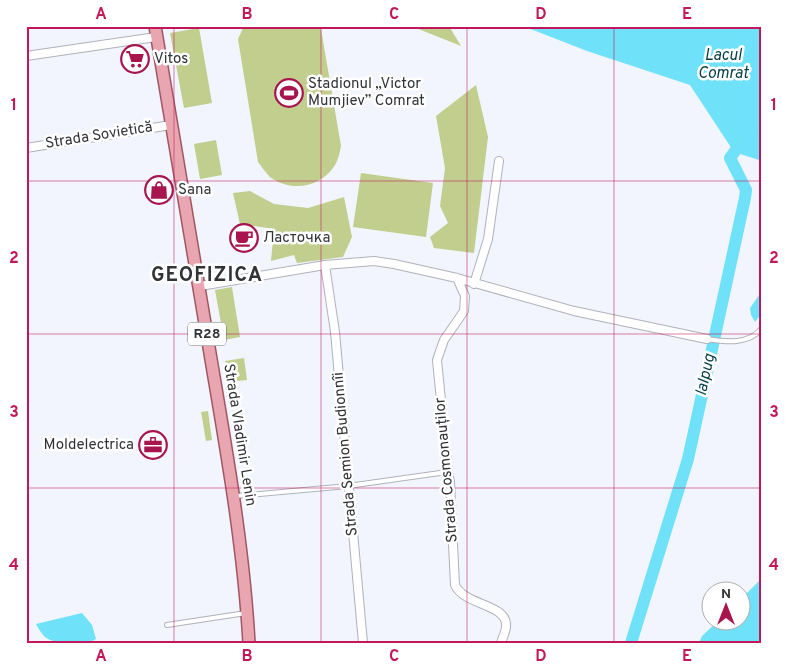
<svg xmlns="http://www.w3.org/2000/svg" width="788" height="669" viewBox="0 0 788 669" font-family="Overpass,sans-serif">
<rect width="100%" height="100%" fill="#f2f5fe"/>
<path fill="#c1ce8e" d="M 244,26 L 319,26 L 321,29 L 341,146 C 340,152 338,160 335,165 C 322,187 291,193 270,177 C 266,173 262,167 258,162 L 238,39 Z
M 411,26 L 449,26 L 461,46 Z
M 199,28 L 212,103 L 184,108 L 170,33 Z
M 476,85 L 488,137 L 474,253 L 434,248 L 430,237 L 448,223 L 440,206 L 445,168 L 436,116 Z
M 216,140 L 222,175 L 200,179 L 194,144 Z
M 361,173 L 433,183 L 426,237 L 353,227 Z
M 250,191 L 274,204 L 308,208 L 344,197 L 352,237 L 343,257 L 297,263 L 294,255 L 271,261 L 274,229 L 240,224 L 233,193 Z
M 232,287 L 240,337 L 224,340 L 215,290 Z
M 244,358 L 247,380 L 228,382 L 225,361 Z
M 208,411 L 212,440 L 206,441 L 201,412 Z"/>
<path fill="#6fe1f9" d="M 523,26 L 762,26 L 762,161 L 734,152 L 690,85 L 587,51 Z
M 762,291 L 762,313 L 755,322 L 751,315 L 750,308 Z
M 762,578 L 762,643 L 699,643 L 702,636 L 717,622 L 740,622 L 741,599 Z
M 82,613 L 92,625 L 96,639 C 87,646 55,645 45,637 C 42,634 38,628 36,624 Z"/>
<g fill="none" stroke-linecap="round" stroke-linejoin="round">
<path stroke="#6fe1f9" stroke-width="12" d="M 631,643 L 688,459 L 745,198 L 746,190 L 730,158 L 762,114"/>
<defs>
<path id="lane" d="M 707,339 C 726,342 749,345 762,328
M 236,496 L 348,486 L 447,472
M 167,625 L 246,613"/>
<path id="street" d="M 26,56 L 156,37
M 26,148 L 171,125
M 325,265 L 335,332 L 363,643
M 457,278 L 465,296 L 464,311 L 444,340 L 437,360 L 448,472 L 450,482 L 455,585 C 464,605 505,604 506,624 C 507,630 503,636 501,643
M 474,284 L 488,239 L 499,161
M 200,286 L 325,265 L 374,261 L 394,264 L 457,278 L 574,311 L 707,339"/>
<path id="primary" d="M 155,26 C 174,143 195,260 214,377 C 229,465 244,553 249,643"/>
</defs>
<use href="#lane" stroke="#afb2bb" stroke-width="6"/>
<use href="#street" stroke="#afb2bb" stroke-width="10"/>
<use href="#primary" stroke="#9f5763" stroke-width="14"/>
<use href="#lane" stroke="#fff" stroke-width="4"/>
<use href="#street" stroke="#fff" stroke-width="8"/>
<use href="#primary" stroke="#e9a6b0" stroke-width="11"/>
</g>
<path fill="none" stroke="#c2185b" stroke-width="1" stroke-opacity="0.55" d="M 174,26 L 174,643M 321,26 L 321,643M 467,26 L 467,643M 614,26 L 614,643M 26,181 L 762,181M 26,334 L 762,334M 26,488 L 762,488"/>
<defs>
<symbol id="supermarket-ring" viewBox="-11 -11 22 22"><circle r="9.5" fill="#fff" stroke="#a7144e" stroke-width="1.5"/><path d="M-6-5.5h2.5l.6 2H6L4.5 2H-2.5L-4.4-4H-6ZM-1.5 3.2a1.3 1.3 0 1 0 .1 0ZM3 3.2a1.3 1.3 0 1 0 .1 0Z" fill="#a7144e"/></symbol>
<symbol id="stadium-ring" viewBox="-11 -11 22 22"><circle r="9.5" fill="#fff" stroke="#a7144e" stroke-width="1.5"/><path d="M0-5a6.5 5 0 1 0 0 10a6.5 5 0 1 0 0-10ZM-3.5-1.8h7v3.6h-7Z" fill="#a7144e"/></symbol>
<symbol id="shop-ring" viewBox="-11 -11 22 22"><circle r="9.5" fill="#fff" stroke="#a7144e" stroke-width="1.5"/><path d="M-5-2.5h2.3a2.7 3.5 0 0 1 5.4 0H5L5.5 6h-11ZM-1.5-2.5h3a1.5 2.3 0 0 0-3 0Z" fill="#a7144e"/></symbol>
<symbol id="cafe-ring" viewBox="-11 -11 22 22"><circle r="9.5" fill="#fff" stroke="#a7144e" stroke-width="1.5"/><path d="M-5.5-4.5H6V0H3Q3 3.5 0 3.5H-2.5Q-5.5 3.5-5.5 0ZM3-3.2v2h1.7v-2ZM-6 4.5H4V6H-6Z" fill="#a7144e"/></symbol>
<symbol id="office-ring" viewBox="-11 -11 22 22"><circle r="9.5" fill="#fff" stroke="#a7144e" stroke-width="1.5"/><path d="M-6-3h4V-5.5h4V-3h4V5H-6ZM-1-4.5V-3h2v-1.5ZM-6 0V1H6V0Z" fill="#a7144e"/></symbol>
</defs>
<g fill-rule="evenodd">
<use href="#supermarket-ring" x="119" y="43" width="32" height="32"/>
<use href="#stadium-ring" x="273" y="77" width="32" height="32"/>
<use href="#shop-ring" x="143" y="174" width="32" height="32"/>
<use href="#cafe-ring" x="228" y="222" width="32" height="32"/>
<use href="#office-ring" x="137" y="429" width="32" height="32"/>
</g>
<g text-anchor="middle" dominant-baseline="central" stroke-width="5" stroke-linejoin="round" paint-order="stroke">
<rect fill="#fff" stroke="#707073" stroke-width="1" x="188" y="322.5" width="38" height="23" rx="4"/>
<g font-size="14" font-weight="bold" fill="#323337">
<text x="207" y="334">R28</text>
</g>
<g font-size="15" fill="#323337" stroke="#fff" text-anchor="start">
<text x="154" y="59">Vitos</text>
<text x="308" y="84">Stadionul „Victor<tspan x="308" dy="17">Mumjiev” Comrat</tspan></text>
<text x="178" y="190">Sana</text>
<text x="263" y="238">Ласточка</text>
<text x="134" y="445" text-anchor="end">Moldelectrica</text>
</g>
<g font-size="15" fill="#323337" stroke="#fff">
<text transform="translate(99 136) rotate(-9)">Strada Sovietică</text>
<text transform="translate(239 435) rotate(81)">Strada Vladimir Lenin</text>
<text transform="translate(346 454) rotate(-95)">Strada Semion Budionnîi</text>
<text transform="translate(447 470) rotate(-95)">Strada Cosmonauților</text>
</g>
<g font-size="16" font-style="italic" fill="#063e48" stroke="#fff">
<text x="723" y="56">Lacul<tspan x="723" dy="18">Comrat</tspan></text>
<text transform="translate(706 375) rotate(-78)">Ialpug</text>
</g>
<g font-size="20" font-weight="bold" letter-spacing="1" fill="#323337" stroke="#fff">
<text x="207" y="276">GEOFIZICA</text>
</g>
</g>
<rect width="788" height="669" fill="none" stroke="#ffffff" stroke-width="55"/>
<g transform="translate(726 606)"><circle r="24" fill="#ffffff" stroke="#adadaf"/>
<path d="M0-4L9 19L0 12L-9 19Z" fill="#a7144e"/>
<text y="-8" font-size="14" font-weight="bold" text-anchor="middle" fill="#323337">N</text>
</g>
<rect x="28" y="28" width="732" height="614" fill="none" stroke="#c2185b" stroke-width="2"/>
<g font-size="16" text-anchor="middle" font-weight="bold" fill="#c2185b">
<text x="101" y="19">A</text>
<text x="247" y="19">B</text>
<text x="394" y="19">C</text>
<text x="541" y="19">D</text>
<text x="687" y="19">E</text>
<text x="14" y="110">1</text>
<text x="774" y="110">1</text>
<text x="14" y="263">2</text>
<text x="774" y="263">2</text>
<text x="14" y="417">3</text>
<text x="774" y="417">3</text>
<text x="14" y="570">4</text>
<text x="774" y="570">4</text>
<text x="101" y="661">A</text>
<text x="247" y="661">B</text>
<text x="394" y="661">C</text>
<text x="541" y="661">D</text>
<text x="687" y="661">E</text>
</g>
</svg>
